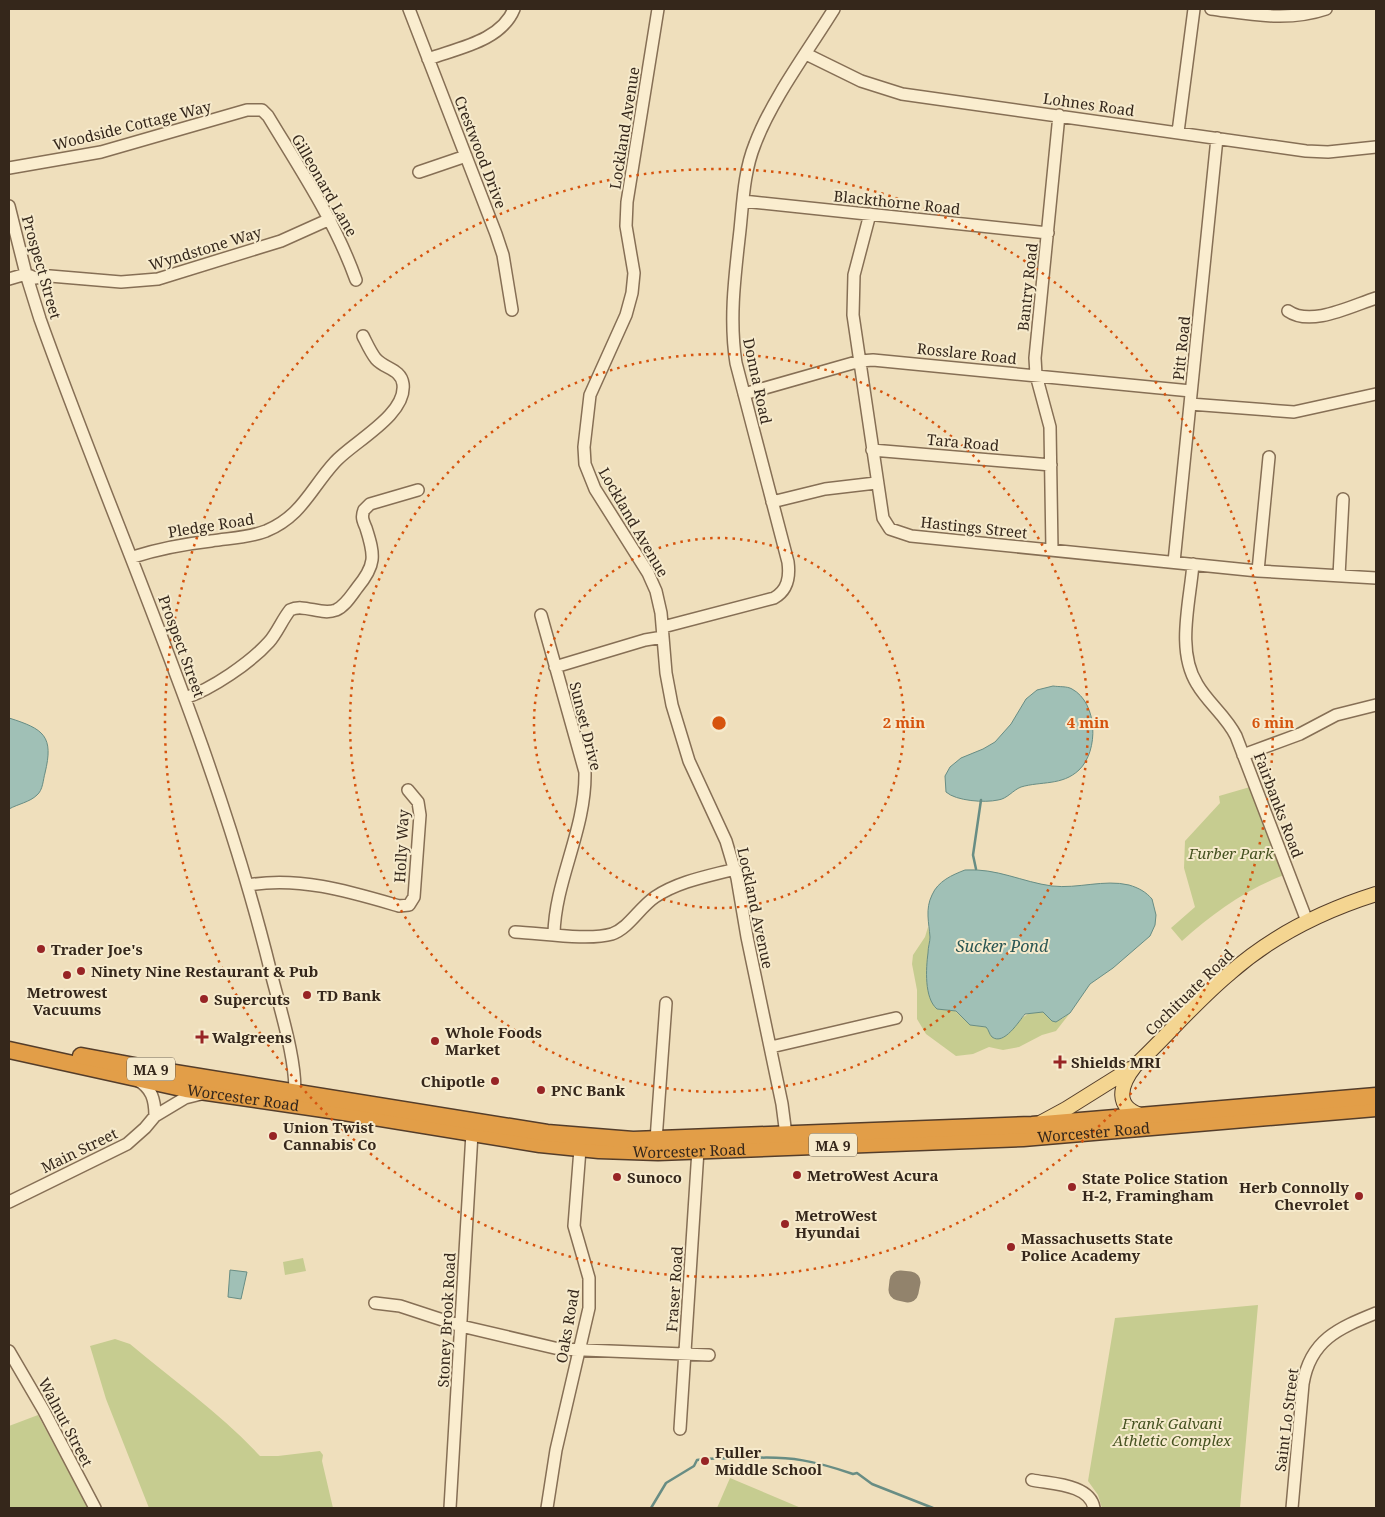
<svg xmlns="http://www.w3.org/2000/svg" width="1385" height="1517" viewBox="0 0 1385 1517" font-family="'Noto Serif',serif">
<rect width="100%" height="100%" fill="#efdfbc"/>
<path fill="#c6cc90" d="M 1250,787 L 1284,875 C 1245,890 1213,913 1182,941 L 1171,928 L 1195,907 L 1184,868 L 1185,841 L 1220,803 L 1219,796 Z
M 928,927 L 930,936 L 927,966 L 930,998 L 942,1009 L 952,1008 L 970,1025 L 986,1027 L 1002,1038 C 1016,1027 1024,1008 1043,1012 L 1052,1021 L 1062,1019 L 1070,1013 L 1056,1031 L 1042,1035 L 1019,1047 L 1003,1050 L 989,1047 L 973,1054 L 956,1056 L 926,1034 L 917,1019 L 917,990 L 912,964 L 913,955 L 925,937 Z
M 303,1258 L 306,1271 L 285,1275 L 283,1262 Z
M 1258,1305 L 1240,1508 L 1102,1508 L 1098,1495 L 1088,1481 L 1115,1318 Z
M 115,1339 L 130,1344 C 174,1381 221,1414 260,1456 L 278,1456 L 320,1451 L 323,1455 L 322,1461 L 333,1508 L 149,1508 L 106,1399 L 90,1346 Z
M 38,1415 L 88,1508 L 9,1508 L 9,1426 Z
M 730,1478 L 801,1508 L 717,1508 Z"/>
<path fill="#a0c0b6" stroke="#688d84" d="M 1053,686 C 1059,687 1067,686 1072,689 C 1098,703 1099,751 1079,770 C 1062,786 1041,781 1021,787 C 1013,790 1007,799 998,800 C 985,803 956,801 946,792 L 945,776 L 950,767 L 961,758 L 983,749 L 995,742 L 1011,724 L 1026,699 L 1037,690 Z
M 9,718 C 44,729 54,736 45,773 C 43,780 43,790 37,795 C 30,802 18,804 9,809 Z
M 965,870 C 997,868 1022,882 1052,886 C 1078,889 1104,879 1129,885 C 1139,888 1146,892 1152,899 L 1156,915 L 1155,925 L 1150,936 L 1113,968 L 1090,984 L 1070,1013 L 1056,1022 L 1052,1021 L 1043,1012 L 1025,1014 C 1019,1021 1004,1046 992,1037 C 989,1034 989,1030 986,1027 L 970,1025 L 956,1011 L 937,1009 C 924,998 926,968 928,953 C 928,947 930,942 930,937 C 929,923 925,909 932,895 C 938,881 952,875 965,870 Z
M 230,1270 L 247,1272 L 241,1299 L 228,1297 Z"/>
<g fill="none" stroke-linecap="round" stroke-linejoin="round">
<path stroke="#688d84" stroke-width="2.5" d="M 976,869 L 973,855 L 981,800
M 651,1508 L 666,1483 L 694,1466 L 697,1460 C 715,1457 732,1459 751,1458 C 791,1456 815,1461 853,1474 L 857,1473 L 872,1484 L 933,1508"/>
<path stroke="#92836c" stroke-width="21" d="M 900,1281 L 910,1282 L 908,1292 L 899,1290 Z"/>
<defs>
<path id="minor" d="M 409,9 L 496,234 L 503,255 L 512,310
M 658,9 L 627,202 L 626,226 L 634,273 L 632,293 L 626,315 L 590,395 L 584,447 L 585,464 L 595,489 L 648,573 L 656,591 L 661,613 L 666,673 L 672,705 L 689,761 L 726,841 L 737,878 L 747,937 L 782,1104 L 786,1135
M 1211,9 C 1250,14 1288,22 1326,9
M 806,54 L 861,81 L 902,94 L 1306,151 L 1328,152 L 1376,147
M 428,59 C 458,48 501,41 514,9
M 1178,132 L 1194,9
M 9,168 L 101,152 L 247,110 L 262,110 L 268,116 C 300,169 335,221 356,280
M 419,172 L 466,156
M 743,201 L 1048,233
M 9,206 L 26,274 L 40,319 C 118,537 216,747 271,973 C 279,1005 299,1068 294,1098
M 870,214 L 854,275 L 853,315 L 883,518 L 890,529 L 911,536 L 1258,571 L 1376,578
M 9,279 L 26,274 L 35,278 L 50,276 L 121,282 L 158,279 L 281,241 L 330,219
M 1288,311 C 1311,327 1351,306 1376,298
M 744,394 L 860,361 L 873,360 L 1191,391
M 1190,404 L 1294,412 L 1376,394
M 872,450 L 1051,465
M 772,502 L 825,489 L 876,483
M 1052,550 L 1050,427 L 1036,375 L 1035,358 L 1059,115
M 133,557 C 158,549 184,544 211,541 C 230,538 248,538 266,531 C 302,516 311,488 335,462 C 353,442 407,415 403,384 C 401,369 385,369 376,359 C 371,353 367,344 363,336
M 1174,562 L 1217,138
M 1193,564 C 1190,602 1176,650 1197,684 C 1208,703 1226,716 1236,736 L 1307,921
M 1258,571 L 1269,457
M 1339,576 L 1343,499
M 541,615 L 585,772 C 586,830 555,880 554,934
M 663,627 L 774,598 C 788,590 790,577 788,562 L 736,363 C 729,319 735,275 740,230 C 743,201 744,171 755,144 C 772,99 808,51 834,9
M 555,667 L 645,640 L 663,637
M 185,698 C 212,689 250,663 269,642 C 277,633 282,620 290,610 C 304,603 321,616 336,610 C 345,606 351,596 357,588 C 376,565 375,556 366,528 C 363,521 361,517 364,510 L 370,504 L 418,490
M 1243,755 L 1300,734 L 1336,715 L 1376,705
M 249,885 C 299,876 351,892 399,906 L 409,905 L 414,897 L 420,815 L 418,802 L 408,790
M 515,932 C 541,933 588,941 612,934 C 629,928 640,907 655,897 C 679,881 709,876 735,869
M 771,1047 L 896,1018
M 137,1080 C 152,1088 155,1100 155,1116
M 656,1140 L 666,1003
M 9,1202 L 127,1144 L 145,1128 L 155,1116 L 185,1098 L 201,1094
M 375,1303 L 400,1306 L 461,1326 L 559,1349 L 709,1355
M 9,1351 L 44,1411 L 95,1508
M 680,1429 L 698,1150
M 1032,1480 C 1051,1484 1090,1484 1094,1508
M 450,1508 L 472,1133
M 547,1508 L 556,1450 L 589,1308 L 589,1278 L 574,1226 L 580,1149
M 1292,1508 L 1303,1384 C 1310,1340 1339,1328 1376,1313"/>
<path id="major" d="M 1144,1116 C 1113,1108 1120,1085 1135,1066 C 1167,1036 1196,1001 1230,973 C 1273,935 1322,911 1376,894
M 1042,1122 L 1066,1109 L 1130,1069"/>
<g id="highway">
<path id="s1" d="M 9,1050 L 186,1089 L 344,1112 L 540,1144 L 599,1150 L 658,1152 L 1023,1138 L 1376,1108"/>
<path d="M 81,1056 L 156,1070 L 547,1133 L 633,1140 L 1032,1125 L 1376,1096"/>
</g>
</defs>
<use href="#minor" stroke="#866f55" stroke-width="14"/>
<use href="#major" stroke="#543d2a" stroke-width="16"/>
<use href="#highway" stroke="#543d2a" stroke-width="19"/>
<use href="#minor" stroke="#faedcf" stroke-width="11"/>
<use href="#major" stroke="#f4d591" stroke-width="14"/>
<use href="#highway" stroke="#e29e48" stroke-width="16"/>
</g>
<g fill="none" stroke="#d6540e" stroke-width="2.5" stroke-dasharray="2.5 5">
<circle cx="719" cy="723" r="185"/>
<circle cx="719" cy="723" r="369"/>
<circle cx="719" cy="723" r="554"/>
</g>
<g fill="#972425" stroke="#f6eacc" stroke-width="2">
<circle cx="41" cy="949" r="5"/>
<circle cx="81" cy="971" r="5"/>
<circle cx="67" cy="975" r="5"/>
<circle cx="307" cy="995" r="5"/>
<circle cx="204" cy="999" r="5"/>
<path d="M199.5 1029.5h5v5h5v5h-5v5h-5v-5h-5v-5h5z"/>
<circle cx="435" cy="1041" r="5"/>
<path d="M1057.5 1054.5h5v5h5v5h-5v5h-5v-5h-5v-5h5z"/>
<circle cx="495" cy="1081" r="5"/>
<circle cx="541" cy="1090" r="5"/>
<circle cx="273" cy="1136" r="5"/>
<circle cx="797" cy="1175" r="5"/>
<circle cx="617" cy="1177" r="5"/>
<circle cx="1072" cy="1187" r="5"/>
<circle cx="1359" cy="1196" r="5"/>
<circle cx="785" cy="1224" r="5"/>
<circle cx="1011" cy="1247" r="5"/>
<circle cx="705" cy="1461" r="5"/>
</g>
<g text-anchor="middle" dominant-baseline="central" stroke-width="4" stroke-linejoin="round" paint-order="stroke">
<g fill="#f6eacc" stroke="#6f6250" stroke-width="1">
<rect x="127" y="1057.5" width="48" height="23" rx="4"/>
<rect x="809" y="1133.5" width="48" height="23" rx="4"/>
</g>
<g font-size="14" font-weight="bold" fill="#35271b">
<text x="151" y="1069">MA 9</text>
<text x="833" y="1145">MA 9</text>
</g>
<g font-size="15" fill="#35271b" stroke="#f6eacc">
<text transform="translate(1089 104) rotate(8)">Lohnes Road</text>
<text transform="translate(132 125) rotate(-14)">Woodside Cottage Way</text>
<text transform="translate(624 128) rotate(-81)">Lockland Avenue</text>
<text transform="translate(481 152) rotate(69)">Crestwood Drive</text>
<text transform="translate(325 185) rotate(60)">Gilleonard Lane</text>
<text transform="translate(897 202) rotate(6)">Blackthorne Road</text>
<text transform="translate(205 248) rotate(-17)">Wyndstone Way</text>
<text transform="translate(42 267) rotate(74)">Prospect Street</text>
<text transform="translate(1027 287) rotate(-84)">Bantry Road</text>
<text transform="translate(1181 348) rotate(-84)">Pitt Road</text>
<text transform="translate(967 353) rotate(6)">Rosslare Road</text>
<text transform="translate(758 381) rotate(78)">Donna Road</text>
<text transform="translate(963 442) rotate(5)">Tara Road</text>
<text transform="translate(634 522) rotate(60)">Lockland Avenue</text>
<text transform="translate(211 525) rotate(-9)">Pledge Road</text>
<text transform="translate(974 527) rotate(6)">Hastings Street</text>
<text transform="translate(182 646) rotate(70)">Prospect Street</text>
<text transform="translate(586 726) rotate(76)">Sunset Drive</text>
<text transform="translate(1279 805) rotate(69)">Fairbanks Road</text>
<text transform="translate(401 846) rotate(-87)">Holly Way</text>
<text transform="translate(756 908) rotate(78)">Lockland Avenue</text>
<text transform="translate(1189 992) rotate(-44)">Cochituate Road</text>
<text stroke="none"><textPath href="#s1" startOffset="239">Worcester Road</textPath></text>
<text stroke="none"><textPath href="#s1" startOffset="1094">Worcester Road</textPath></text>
<text transform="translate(79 1150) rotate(-26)">Main Street</text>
<text stroke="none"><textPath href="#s1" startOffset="689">Worcester Road</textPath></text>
<text transform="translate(674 1289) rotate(-86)">Fraser Road</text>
<text transform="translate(446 1320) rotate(-87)">Stoney Brook Road</text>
<text transform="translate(567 1326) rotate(-80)">Oaks Road</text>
<text transform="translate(1286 1420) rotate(-83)">Saint Lo Street</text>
<text transform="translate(66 1422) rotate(62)">Walnut Street</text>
</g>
<g font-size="15" font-style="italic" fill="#465221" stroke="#f6eacc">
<text x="1231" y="853">Furber Park</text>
<text x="1172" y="1423">Frank Galvani<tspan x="1172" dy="17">Athletic Complex</tspan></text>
</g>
<g font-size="15" font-weight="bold" fill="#35271b" stroke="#f6eacc" text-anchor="start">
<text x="51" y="949">Trader Joe's</text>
<text x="91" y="971">Ninety Nine Restaurant &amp; Pub</text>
<text x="67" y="992" text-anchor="middle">Metrowest<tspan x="67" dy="17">Vacuums</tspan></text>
<text x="317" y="995">TD Bank</text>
<text x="214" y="999">Supercuts</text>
<text x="445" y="1032">Whole Foods<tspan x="445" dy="17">Market</tspan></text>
<text x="212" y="1037">Walgreens</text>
<text x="1071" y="1062">Shields MRI</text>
<text x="485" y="1081" text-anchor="end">Chipotle</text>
<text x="551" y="1090">PNC Bank</text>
<text x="283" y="1127">Union Twist<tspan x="283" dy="17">Cannabis Co</tspan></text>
<text x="807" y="1175">MetroWest Acura</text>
<text x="627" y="1177">Sunoco</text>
<text x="1082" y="1178">State Police Station<tspan x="1082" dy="17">H-2, Framingham</tspan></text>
<text x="1349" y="1187" text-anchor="end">Herb Connolly<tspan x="1349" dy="17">Chevrolet</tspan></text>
<text x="795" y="1215">MetroWest<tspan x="795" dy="17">Hyundai</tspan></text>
<text x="1021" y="1238">Massachusetts State<tspan x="1021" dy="17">Police Academy</tspan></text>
<text x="715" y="1452">Fuller<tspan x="715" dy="17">Middle School</tspan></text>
</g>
<g font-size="16" font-style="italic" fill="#295553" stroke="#f6eacc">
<text x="1002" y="946">Sucker Pond</text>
</g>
</g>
<circle cx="719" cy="723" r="8" fill="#d6540e" stroke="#f6eacc" stroke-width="2.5"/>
<g font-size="15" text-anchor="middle" font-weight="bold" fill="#d6540e" stroke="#f6eacc" stroke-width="4" stroke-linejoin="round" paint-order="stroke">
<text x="904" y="728">2 min</text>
<text x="1088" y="728">4 min</text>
<text x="1273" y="728">6 min</text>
</g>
<rect width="1385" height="1517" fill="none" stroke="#35271b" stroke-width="20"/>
</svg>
